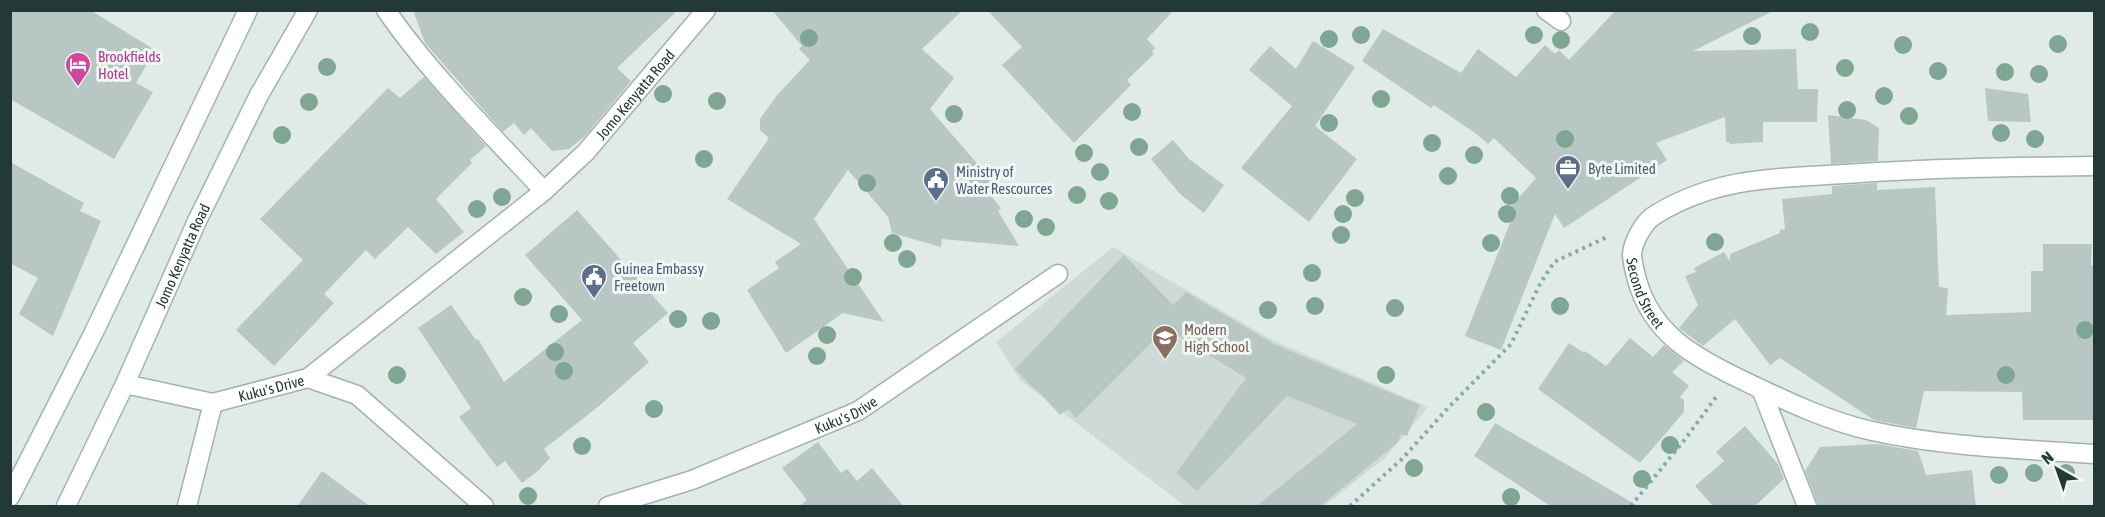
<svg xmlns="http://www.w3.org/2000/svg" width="2105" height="517" viewBox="0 0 2105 517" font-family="'Asap Condensed',sans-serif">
<rect width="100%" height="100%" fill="#e0eae7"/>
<path fill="#cedad6" d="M 1113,247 L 1272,340 L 1428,407 L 1386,457 L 1324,506 L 1185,506 L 1020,380 L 996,342 Z"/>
<path fill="#b9c7c4" d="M 10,10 L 90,10 L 155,50 L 136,83 L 153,92 L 114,159 L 10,99 Z
M 413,10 L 678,10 L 617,68 L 631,81 L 585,136 L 569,149 L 552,151 L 531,128 L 524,135 L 514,123 L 503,132 L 425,43 Z
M 772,10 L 963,10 L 922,49 L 954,78 L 930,109 L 1000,190 L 992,197 L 1001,208 L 998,211 L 1019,246 L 942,239 L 941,247 L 892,233 L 888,217 L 848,170 L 814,219 L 884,322 L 843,313 L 786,353 L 747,290 L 779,268 L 775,262 L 801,244 L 727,199 L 769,138 L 760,130 L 760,119 L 777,95 L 810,60 L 799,49 L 802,46 Z
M 987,10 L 1174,10 L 1147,39 L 1155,48 L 1152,51 L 1154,54 L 1127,80 L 1131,85 L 1074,143 L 1002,65 L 1022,47 Z
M 1616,10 L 1775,10 L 1693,51 L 1796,49 L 1798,89 L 1818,89 L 1817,122 L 1763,122 L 1763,142 L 1730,144 L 1729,142 L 1726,142 L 1725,117 L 1656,143 L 1667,160 L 1564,228 L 1555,214 L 1501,350 L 1465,336 L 1514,213 L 1509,209 L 1536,178 L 1494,138 L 1488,144 L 1475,133 L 1434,105 L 1431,108 L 1362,61 L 1383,29 L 1461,73 L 1478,49 L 1516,77 L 1545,45 L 1555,54 L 1559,50 L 1569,60 Z
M 1313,41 L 1355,67 L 1315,126 L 1357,159 L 1309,222 L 1241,168 L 1292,106 L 1249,70 L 1270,46 L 1296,69 Z
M 424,77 L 486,146 L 470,160 L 472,163 L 436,199 L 464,232 L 436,254 L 408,227 L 375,259 L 366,250 L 324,294 L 334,303 L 274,366 L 236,330 L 303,260 L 260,219 L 388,88 L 400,98 Z
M 1985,88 L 2028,94 L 2031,122 L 1988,121 Z
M 1828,115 L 1866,120 L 1879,128 L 1878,161 L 1831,164 Z
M 1173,140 L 1189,159 L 1224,185 L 1204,213 L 1180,194 L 1151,159 Z
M 10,162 L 84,203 L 80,211 L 101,221 L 53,336 L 19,314 L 38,278 L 10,263 Z
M 1877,183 L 1877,190 L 1935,187 L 1939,287 L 1948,288 L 1946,315 L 2031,312 L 2031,271 L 2043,271 L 2043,244 L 2092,244 L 2091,265 L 2094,266 L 2094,420 L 2023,420 L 2022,392 L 1924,391 L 1916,428 L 1874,420 L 1780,358 L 1770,365 L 1735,319 L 1703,346 L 1679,328 L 1698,305 L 1685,276 L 1696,272 L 1694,268 L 1724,252 L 1730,261 L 1730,254 L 1780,233 L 1780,230 L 1785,229 L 1782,199 L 1832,194 L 1832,186 Z
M 577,210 L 668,313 L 633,343 L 649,362 L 599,406 L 544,449 L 550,458 L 539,470 L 522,483 L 505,461 L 497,467 L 459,417 L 471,408 L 418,328 L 451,305 L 476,340 L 478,339 L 504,382 L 582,320 L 525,255 Z
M 1124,255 L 1173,305 L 1186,292 L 1276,345 L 1420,405 L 1407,436 L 1401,434 L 1398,442 L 1319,507 L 1255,507 L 1357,424 L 1287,396 L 1197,491 L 1176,473 L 1246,378 L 1166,328 L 1076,418 L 1068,409 L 1060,415 L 1036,389 L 1035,390 L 1015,369 Z
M 1630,338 L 1653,357 L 1664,345 L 1684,361 L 1672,372 L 1689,386 L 1680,397 L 1684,400 L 1684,412 L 1640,463 L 1538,389 L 1569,343 L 1584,353 L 1585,351 L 1606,366 Z
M 1495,423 L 1640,507 L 1552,507 L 1474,456 Z
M 1745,426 L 1778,464 L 1784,479 L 1754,507 L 1714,507 L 1695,486 L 1724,461 L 1716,452 Z
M 818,442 L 841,473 L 847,469 L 857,481 L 872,468 L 904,507 L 798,507 L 807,500 L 782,468 Z
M 1877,444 L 1918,451 L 1926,475 L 1972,470 L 1976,507 L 1819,507 L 1805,471 L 1820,447 Z
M 322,471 L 371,507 L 297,507 Z"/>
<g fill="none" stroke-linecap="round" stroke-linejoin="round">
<defs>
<g id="minor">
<path d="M 386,10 C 430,74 491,134 544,191"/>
<path d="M 1546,10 L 1561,21"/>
<path id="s1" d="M 2094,166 C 2011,167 1928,168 1845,174 C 1776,178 1716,177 1655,215 C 1644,221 1633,242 1632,254 C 1632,262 1635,272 1637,280 C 1652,334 1694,357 1742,380 C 1784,400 1827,421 1872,431 C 1945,447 2020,449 2094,454"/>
<path id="s2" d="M 308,378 L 544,191 L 586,152 L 706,10"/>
<path id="s3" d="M 125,384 L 213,403 L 308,378 L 357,395 L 484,506"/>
<path d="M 1761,389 L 1807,506"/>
<path d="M 187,506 L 213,403"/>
<path id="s4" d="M 608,506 L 692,480 L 858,411 L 1058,274"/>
</g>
<g id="secondary">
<path d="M 10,497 L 94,332 L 248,10"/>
<path id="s5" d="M 66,506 L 125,384 L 197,221 L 259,95 L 308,10"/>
</g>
</defs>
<use href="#minor" stroke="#a3b1af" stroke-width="21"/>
<use href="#secondary" stroke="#a0b5b1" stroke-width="21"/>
<path stroke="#82aca6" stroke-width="4" stroke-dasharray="3 4.5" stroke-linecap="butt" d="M 1350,506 L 1402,459 L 1448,408 L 1511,344 L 1540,284 L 1554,262 L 1607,237
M 1631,506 L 1686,438 L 1716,397"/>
<use href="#minor" stroke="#fff" stroke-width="18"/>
<use href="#secondary" stroke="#fff" stroke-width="18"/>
</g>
<g fill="#7fa595">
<circle cx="1810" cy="32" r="9"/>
<circle cx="1361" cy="35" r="9"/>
<circle cx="1534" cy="35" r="9"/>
<circle cx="1752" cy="36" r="9"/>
<circle cx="809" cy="38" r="9"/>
<circle cx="1329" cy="39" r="9"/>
<circle cx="1561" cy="40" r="9"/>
<circle cx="2058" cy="44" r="9"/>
<circle cx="1903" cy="45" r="9"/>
<circle cx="327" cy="67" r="9"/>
<circle cx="1845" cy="68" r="9"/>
<circle cx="1938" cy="71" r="9"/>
<circle cx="2005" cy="72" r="9"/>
<circle cx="2039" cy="74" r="9"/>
<circle cx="663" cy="94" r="9"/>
<circle cx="1884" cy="96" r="9"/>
<circle cx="1381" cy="99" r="9"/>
<circle cx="717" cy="101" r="9"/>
<circle cx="309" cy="102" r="9"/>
<circle cx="1847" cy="110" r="9"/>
<circle cx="1132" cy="112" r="9"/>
<circle cx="954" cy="114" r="9"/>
<circle cx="1909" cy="116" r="9"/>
<circle cx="1329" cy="123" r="9"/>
<circle cx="2001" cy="133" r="9"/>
<circle cx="282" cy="135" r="9"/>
<circle cx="1565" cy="139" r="9"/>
<circle cx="2035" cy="139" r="9"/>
<circle cx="1432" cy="143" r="9"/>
<circle cx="1139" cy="147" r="9"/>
<circle cx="1084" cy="153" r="9"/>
<circle cx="1474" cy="155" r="9"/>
<circle cx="704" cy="159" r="9"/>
<circle cx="1100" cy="172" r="9"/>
<circle cx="1448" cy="176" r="9"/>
<circle cx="867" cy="183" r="9"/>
<circle cx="1077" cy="195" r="9"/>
<circle cx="1510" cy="196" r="9"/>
<circle cx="502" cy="197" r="9"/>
<circle cx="1355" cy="198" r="9"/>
<circle cx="1109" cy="201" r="9"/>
<circle cx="477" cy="209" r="9"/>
<circle cx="1343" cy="214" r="9"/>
<circle cx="1507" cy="214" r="9"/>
<circle cx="1024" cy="219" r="9"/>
<circle cx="1046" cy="227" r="9"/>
<circle cx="1341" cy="235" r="9"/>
<circle cx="1715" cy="242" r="9"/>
<circle cx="893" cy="243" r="9"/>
<circle cx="1491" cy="243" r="9"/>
<circle cx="907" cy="259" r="9"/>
<circle cx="1312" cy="273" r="9"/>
<circle cx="853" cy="277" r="9"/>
<circle cx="523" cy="297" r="9"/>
<circle cx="1315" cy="306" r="9"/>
<circle cx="1560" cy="306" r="9"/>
<circle cx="1395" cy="308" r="9"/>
<circle cx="1268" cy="310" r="9"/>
<circle cx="559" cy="314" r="9"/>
<circle cx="678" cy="319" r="9"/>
<circle cx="711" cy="321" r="9"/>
<circle cx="2085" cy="330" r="9"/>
<circle cx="827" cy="335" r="9"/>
<circle cx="555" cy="352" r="9"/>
<circle cx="817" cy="356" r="9"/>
<circle cx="564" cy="371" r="9"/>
<circle cx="397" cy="375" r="9"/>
<circle cx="1386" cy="375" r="9"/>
<circle cx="2006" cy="375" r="9"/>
<circle cx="654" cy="409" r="9"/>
<circle cx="1486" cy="412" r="9"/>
<circle cx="1670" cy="445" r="9"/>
<circle cx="582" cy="446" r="9"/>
<circle cx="1414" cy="468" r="9"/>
<circle cx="2034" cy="473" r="9"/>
<circle cx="2066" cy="473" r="9"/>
<circle cx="1999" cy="475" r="9"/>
<circle cx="1642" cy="479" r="9"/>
<circle cx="528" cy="496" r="9"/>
<circle cx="1511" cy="497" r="9"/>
</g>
<defs>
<symbol id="hotel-pin" viewBox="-11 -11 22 30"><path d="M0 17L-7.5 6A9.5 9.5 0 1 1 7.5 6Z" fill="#d1479c" stroke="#f0f7f5"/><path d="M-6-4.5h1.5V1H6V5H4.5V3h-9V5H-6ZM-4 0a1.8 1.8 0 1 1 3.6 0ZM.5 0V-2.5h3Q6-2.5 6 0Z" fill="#fff"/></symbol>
<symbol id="office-pin" viewBox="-11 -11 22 30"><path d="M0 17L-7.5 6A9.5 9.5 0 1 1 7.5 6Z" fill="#5c6f8a" stroke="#f0f7f5"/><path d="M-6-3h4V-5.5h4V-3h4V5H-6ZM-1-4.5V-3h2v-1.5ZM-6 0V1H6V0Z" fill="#fff"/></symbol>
<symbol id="civic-pin" viewBox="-11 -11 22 30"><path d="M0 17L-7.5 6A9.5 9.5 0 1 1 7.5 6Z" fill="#5c6f8a" stroke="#f0f7f5"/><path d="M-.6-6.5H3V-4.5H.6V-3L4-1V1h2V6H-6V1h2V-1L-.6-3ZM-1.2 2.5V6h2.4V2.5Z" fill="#fff"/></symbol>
<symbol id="school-pin" viewBox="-11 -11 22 30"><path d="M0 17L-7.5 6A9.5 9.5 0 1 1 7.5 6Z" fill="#8d6e63" stroke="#f0f7f5"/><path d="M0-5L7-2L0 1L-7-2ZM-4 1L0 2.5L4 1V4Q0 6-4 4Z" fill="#fff"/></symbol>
</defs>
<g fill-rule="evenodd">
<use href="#hotel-pin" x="63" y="50" width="30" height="40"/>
<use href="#office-pin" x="1553" y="153" width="30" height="40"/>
<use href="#civic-pin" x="921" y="165" width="30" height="40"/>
<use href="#civic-pin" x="579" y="262" width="30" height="40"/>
<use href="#school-pin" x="1150" y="323" width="30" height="40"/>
</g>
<g text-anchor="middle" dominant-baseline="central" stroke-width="6" stroke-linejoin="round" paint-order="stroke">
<g font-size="15" fill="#b23c85" stroke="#f0f7f5" text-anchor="start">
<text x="98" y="56">Brookfields<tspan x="98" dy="17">Hotel</tspan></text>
</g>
<g font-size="15" fill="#223937" stroke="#f0f7f5">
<text stroke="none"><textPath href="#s2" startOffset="434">Jomo Kenyatta Road</textPath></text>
<text stroke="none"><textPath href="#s5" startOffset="276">Jomo Kenyatta Road</textPath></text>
<text stroke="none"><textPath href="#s1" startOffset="534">Second Street</textPath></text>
<text stroke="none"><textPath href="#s3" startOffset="150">Kuku's Drive</textPath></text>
<text stroke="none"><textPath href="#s4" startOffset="255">Kuku's Drive</textPath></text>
</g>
<g font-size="15" fill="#4e5e75" stroke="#f0f7f5" text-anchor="start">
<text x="1588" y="168">Byte Limited</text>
<text x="956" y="171">Ministry of<tspan x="956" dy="17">Water Rescources</tspan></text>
<text x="614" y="268">Guinea Embassy<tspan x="614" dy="17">Freetown</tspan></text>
</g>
<g font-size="15" fill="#785e54" stroke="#f0f7f5" text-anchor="start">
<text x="1184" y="329">Modern<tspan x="1184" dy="17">High School</tspan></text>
</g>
</g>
<rect width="2105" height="517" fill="none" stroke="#223937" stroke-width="24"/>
<g transform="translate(2057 469) rotate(320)" stroke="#f0f7f5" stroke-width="4.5" paint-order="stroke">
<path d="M0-4.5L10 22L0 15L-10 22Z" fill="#223937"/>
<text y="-9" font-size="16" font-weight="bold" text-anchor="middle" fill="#223937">N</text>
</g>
</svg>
